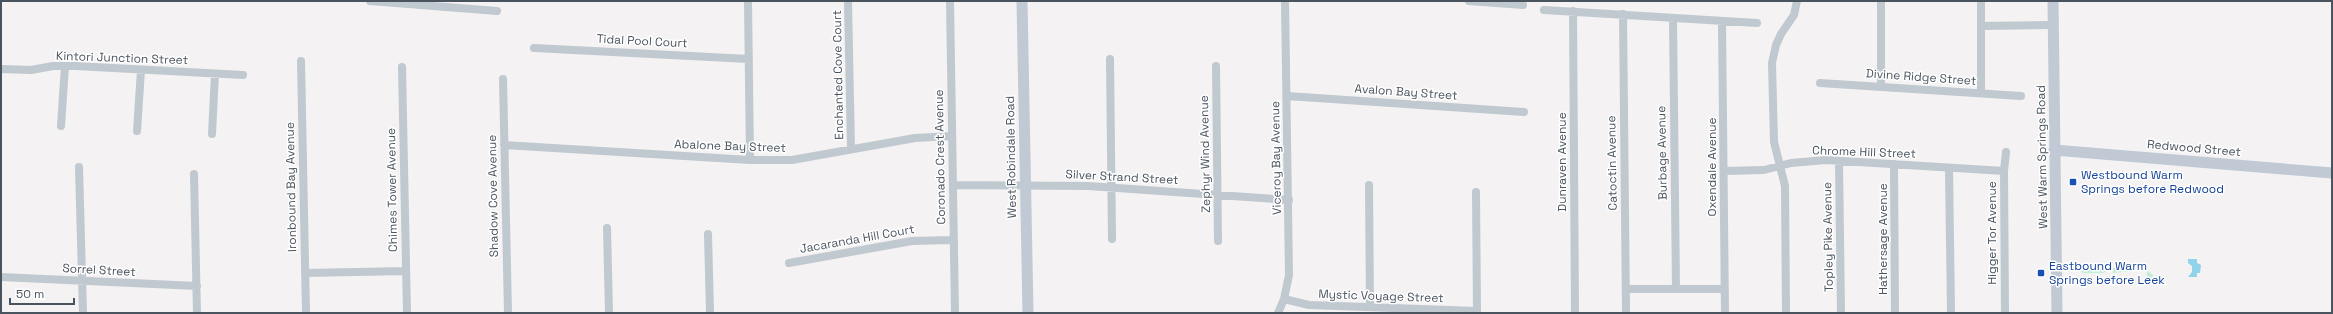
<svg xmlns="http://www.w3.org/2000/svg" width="2333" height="314" viewBox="0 0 2333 314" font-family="'Space Grotesk',sans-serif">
<rect width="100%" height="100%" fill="#f4f2f2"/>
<path fill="#c2efd6" d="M 2083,268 L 2103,268 L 2106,271 L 2104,273 L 2083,273 L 2081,271 Z
M 2113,268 L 2128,268 L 2131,271 L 2113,273 Z
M 2147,270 L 2153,275 L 2154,284 L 2147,284 Z"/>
<path fill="#91d3eb" d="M 2188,259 L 2197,259 L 2197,263 L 2201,265 L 2200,273 L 2197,273 L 2197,277 L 2188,277 L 2192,272 L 2192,266 L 2188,263 Z"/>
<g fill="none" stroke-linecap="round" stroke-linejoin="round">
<path stroke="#c0c8d0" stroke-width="8" d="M 370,1 L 497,11
M 748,1 L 750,160
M 848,1 L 851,149
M 950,1 L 955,313
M 1469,1 L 1523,5
M 1881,1 L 1881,87
M 1981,1 L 1981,93
M 1544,10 L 1757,23
M 1573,11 L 1575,313
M 1623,14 L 1626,311
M 1673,18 L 1676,289
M 1722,21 L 1725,313
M 1981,26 L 2053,25
M 534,48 L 749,59
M 1110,59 L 1112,239
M 301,61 L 306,313
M 1216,66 L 1218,241
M 402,67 L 407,313
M 1,69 L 31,70 L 53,66 L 76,66 L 243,75
M 503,79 L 508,313
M 1820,83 L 2021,96
M 1287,96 L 1524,112
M 61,126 L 65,66
M 137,131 L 141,70
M 212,134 L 215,74
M 504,145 L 750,160 L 792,160 L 915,138 L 952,136
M 1839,161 L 1841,313
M 1894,164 L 1895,313
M 79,167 L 83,313
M 1949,168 L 1951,313
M 1724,171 L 1764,170 L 1791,163 L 1826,160 L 2004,171
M 194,174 L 197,313
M 953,185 L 1088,186 L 1289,200
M 1369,185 L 1370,307
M 607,228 L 609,313
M 708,234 L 710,313
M 789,263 L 912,241 L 953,240
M 305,273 L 406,271
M 1,277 L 197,286
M 1626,289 L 1724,289
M 1284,299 L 1309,305 L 1477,311 L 1476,192
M 1278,313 L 1284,299 L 1289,275 L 1285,1
M 1786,313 L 1785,186 L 1774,142 L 1772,63 L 1776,45 L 1781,34 L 1794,15 L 1797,1
M 2005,313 L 2004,171 L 2006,152"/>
<path stroke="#c0c9d4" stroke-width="11" d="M 1022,1 L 1028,313
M 2053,1 L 2057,313
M 2054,150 L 2332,173"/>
</g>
<g fill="#1a4fb4" stroke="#fff" stroke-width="1.5">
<rect x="2069" y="178" width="8" height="8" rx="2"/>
<rect x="2037" y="269" width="8" height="8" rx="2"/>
</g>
<g text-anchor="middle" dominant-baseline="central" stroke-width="3" stroke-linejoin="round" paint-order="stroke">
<g font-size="12" fill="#4a545f" stroke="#fff">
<text transform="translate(642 41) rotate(3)">Tidal Pool Court</text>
<text transform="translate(122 58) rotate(2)">Kintori Junction Street</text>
<text transform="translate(838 75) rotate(-91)">Enchanted Cove Court</text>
<text transform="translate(1921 77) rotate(4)">Divine Ridge Street</text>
<text transform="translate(1406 92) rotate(4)">Avalon Bay Street</text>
<text transform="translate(730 146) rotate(2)">Abalone Bay Street</text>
<text transform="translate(2194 148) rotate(5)">Redwood Street</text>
<text transform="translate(1864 152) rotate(2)">Chrome Hill Street</text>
<text transform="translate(1662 153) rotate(-91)">Burbage Avenue</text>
<text transform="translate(1205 154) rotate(-91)">Zephyr Wind Avenue</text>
<text transform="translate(940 157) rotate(-91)">Coronado Crest Avenue</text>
<text transform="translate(1011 157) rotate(-91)">West Robindale Road</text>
<text transform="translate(2042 157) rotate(-91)">West Warm Springs Road</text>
<text transform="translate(1276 158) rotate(-91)">Viceroy Bay Avenue</text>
<text transform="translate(1562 162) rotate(-90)">Dunraven Avenue</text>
<text transform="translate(1612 163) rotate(-91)">Catoctin Avenue</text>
<text transform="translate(1712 167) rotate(-90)">Oxendale Avenue</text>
<text transform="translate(1122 177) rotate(3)">Silver Strand Street</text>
<text transform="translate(291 187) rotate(-91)">Ironbound Bay Avenue</text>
<text transform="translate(392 190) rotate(-91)">Chimes Tower Avenue</text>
<text transform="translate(493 196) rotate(-91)">Shadow Cove Avenue</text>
<text transform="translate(1992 233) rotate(-90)">Higger Tor Avenue</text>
<text transform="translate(1828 237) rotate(-91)">Topley Pike Avenue</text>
<text transform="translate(857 239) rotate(-10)">Jacaranda Hill Court</text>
<text transform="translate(1883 239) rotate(-90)">Hathersage Avenue</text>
<text transform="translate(99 270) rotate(3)">Sorrel Street</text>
<text transform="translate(1381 296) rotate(2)">Mystic Voyage Street</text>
</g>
<g font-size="12" fill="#164399" stroke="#fff" text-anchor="start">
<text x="2081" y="175">Westbound Warm<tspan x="2081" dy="14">Springs before Redwood</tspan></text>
<text x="2049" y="266">Eastbound Warm<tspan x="2049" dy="14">Springs before Leek</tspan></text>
</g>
</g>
<rect width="2333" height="314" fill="none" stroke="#4a545f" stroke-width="4"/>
<path d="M10 298v6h64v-6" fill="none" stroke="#4a545f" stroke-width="2"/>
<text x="16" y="298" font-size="12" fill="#4a545f" stroke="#ffffff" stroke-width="3" paint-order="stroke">50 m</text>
</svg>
